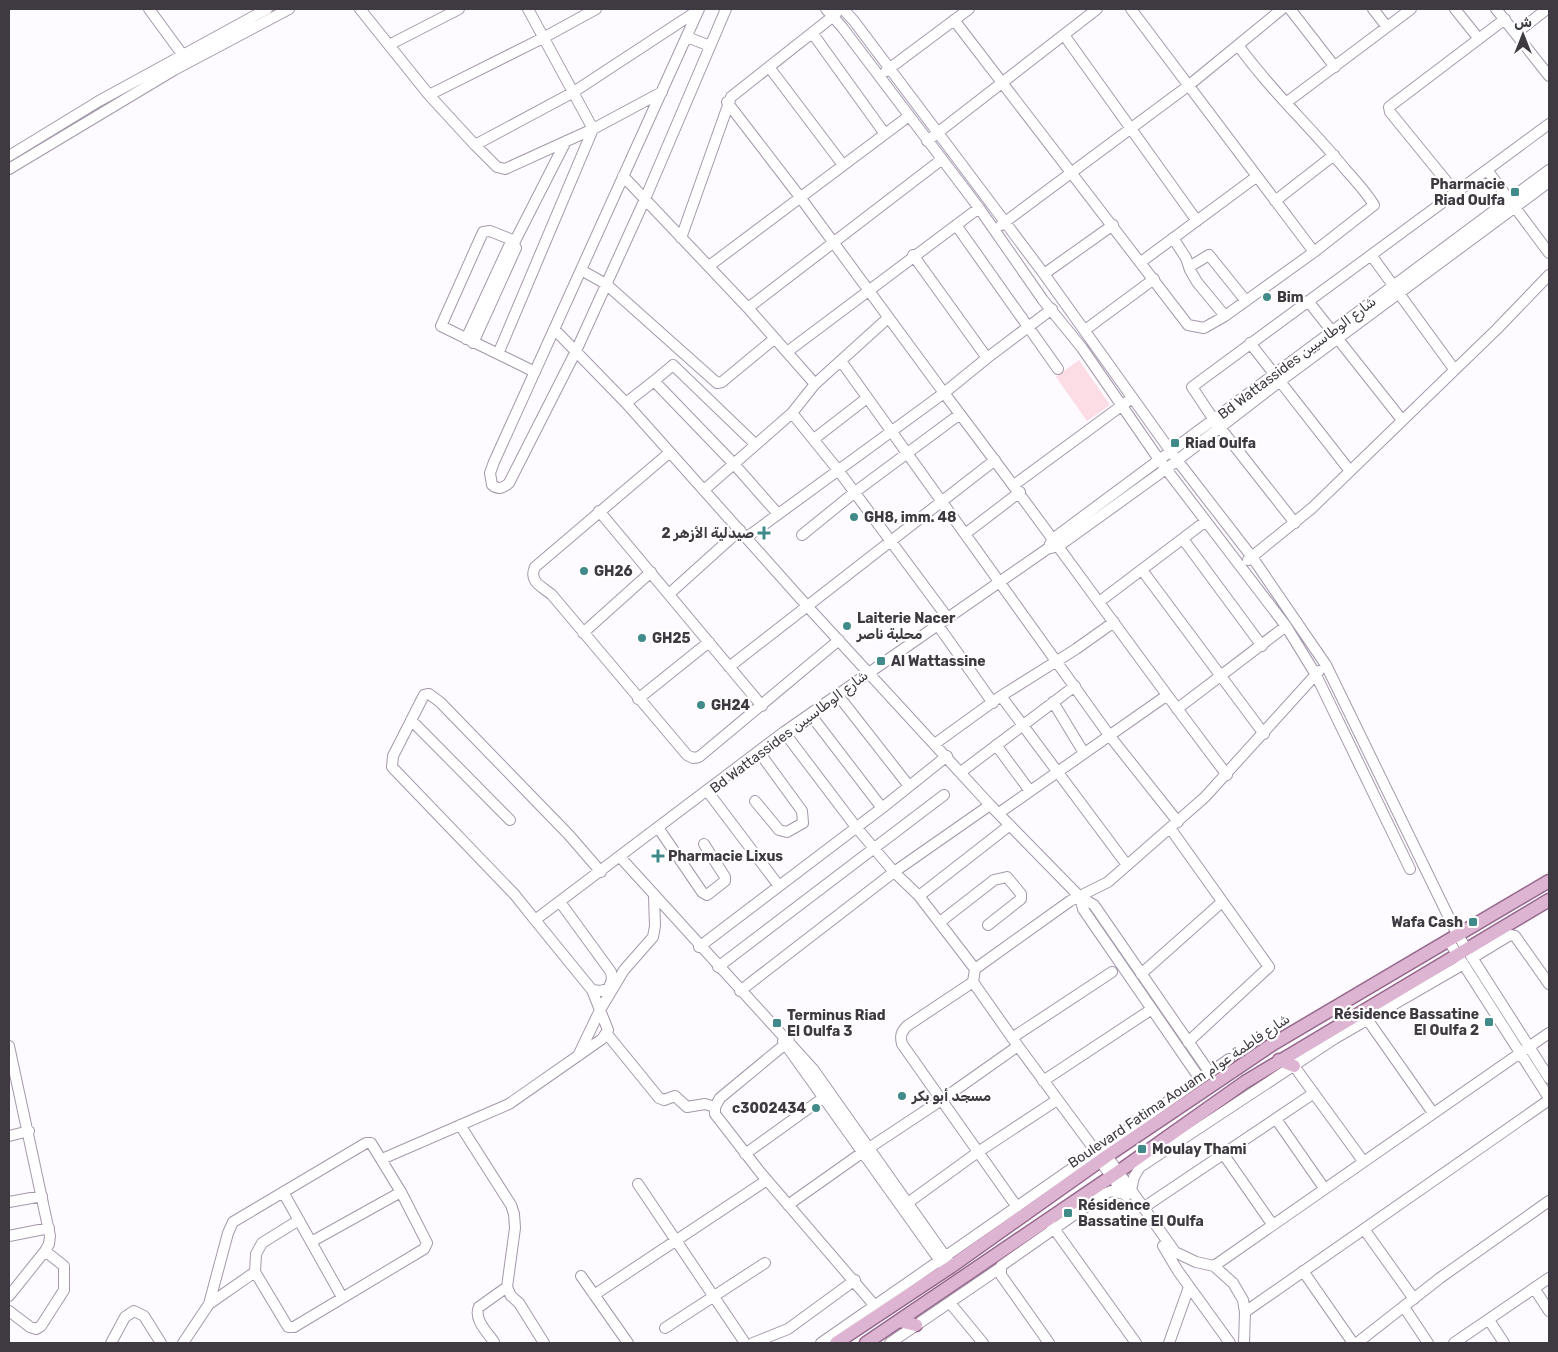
<svg xmlns="http://www.w3.org/2000/svg" width="1558" height="1352" viewBox="0 0 1558 1352" font-family="Rubik,'Noto Sans Arabic',sans-serif">
<rect width="100%" height="100%" fill="#fdfbff"/>
<path fill="#fcdce5" d="M 1079,360 L 1110,405 L 1087,421 L 1056,377 Z"/>
<g fill="none" stroke-linecap="round" stroke-linejoin="round">
<defs>
<path id="minor" d="M 149,9 L 182,54
M 360,9 L 429,95 L 543,38 L 596,9
M 699,9 L 494,462 L 490,473 L 492,485 C 499,490 503,488 509,483 L 576,351 L 645,199 L 726,9
M 826,9 L 842,27 L 979,208 L 1043,300 L 1082,348 L 1160,461 L 1286,626 L 1316,675 L 1410,869
M 843,9 L 854,21 L 1044,274 L 1177,460 L 1252,557 L 1326,665 L 1457,934 L 1549,1078
M 1131,9 L 1314,252
M 1290,9 L 1335,67
M 1373,9 L 1387,27
M 1455,9 L 1479,39
M 1496,9 L 1549,76
M 954,20 L 1188,325 L 1204,328 L 1225,316 L 1314,252 L 1374,205 C 1366,192 1355,180 1345,169 C 1310,126 1270,90 1238,45
M 1516,33 L 1547,9
M 813,34 L 885,134
M 1064,35 L 1197,221
M 687,37 L 710,46
M 389,45 L 459,9
M 769,67 L 843,165
M 886,71 L 969,9
M 429,95 L 475,145 L 572,93 L 694,13
M 727,102 L 800,197 L 944,393 L 987,358 L 913,255
M 1287,102 L 1411,9
M 927,141 L 1097,9
M 475,145 L 497,167 L 505,169 L 593,129 L 662,92
M 9,156 L 99,101 L 267,9
M 9,169 L 174,70 L 289,9
M 1487,170 L 1549,253
M 623,176 L 748,308 L 815,384
M 1456,193 L 1390,112 L 1389,107 L 1505,19
M 1275,201 L 1334,155
M 956,225 L 1058,369
M 1001,225 L 1188,86 L 1282,9
M 681,238 L 731,97 L 836,14
M 1173,238 L 1186,258 L 1190,270 L 1197,282 L 1225,316
M 515,241 L 490,231 L 483,232 L 441,326 L 535,372
M 1371,255 L 1454,369
M 1141,262 L 1256,177
M 709,266 L 909,116
M 1189,267 L 1209,255 L 1246,301
M 581,270 L 606,284 L 717,383 L 722,382 L 774,339
M 1044,274 L 1113,225
M 1308,301 L 1402,420
M 748,308 L 941,160
M 554,329 L 626,403 L 807,606 L 990,805 L 1080,897 L 1094,905 L 1210,1073
M 1085,330 L 1154,279
M 466,339 L 509,246 L 515,241 L 566,141
M 473,343 L 516,248 L 514,244
M 1250,343 L 1350,471
M 787,352 L 979,208
M 498,354 L 593,129 L 528,9
M 987,358 L 1052,309
M 841,361 L 1109,735 L 1178,822
M 654,381 L 673,365 L 755,444
M 626,403 L 654,381 L 734,464 L 778,514
M 792,413 L 838,470 L 947,617
M 814,439 L 867,398
M 669,453 L 535,567 C 528,582 543,587 552,595 L 687,755 L 693,758 L 699,757 L 839,640
M 1014,485 L 1128,401
M 704,490 L 792,413 L 815,384 L 888,318
M 599,511 L 762,706
M 1295,523 L 1214,420 L 1192,387 L 1549,124
M 965,534 L 1020,492
M 802,535 L 855,492 L 960,414
M 747,537 L 944,393 C 1040,519 1131,649 1227,775
M 1183,539 L 1262,646
M 1050,544 L 1054,538 L 1549,170
M 1248,560 L 1312,508 L 1497,329 L 1549,275
M 1142,570 L 1264,734
M 669,594 L 740,530
M 1099,602 L 1206,521
M 937,624 L 993,703
M 583,633 L 651,572
M 729,667 L 995,460
M 837,694 L 909,786
M 1001,696 L 1127,865
M 638,699 L 709,642
M 1053,702 L 1084,753
M 1177,709 L 1286,626
M 810,714 L 882,808
M 411,720 L 510,820
M 784,732 L 856,827 L 894,872 L 919,896 L 975,969 L 973,982 L 1018,1046
M 936,743 L 1001,696 L 1076,649 L 1114,622
M 996,745 L 1030,791
M 961,772 L 1075,686
M 708,792 L 779,886
M 755,801 L 779,830 L 787,832 L 803,823 L 802,811 L 759,752
M 999,813 L 1166,696
M 1170,828 L 1269,967 L 1188,1042
M 659,829 L 702,892 L 707,895 L 725,881 L 725,877 L 704,844
M 620,857 L 813,1069 L 952,1266
M 919,896 L 1010,825
M 1080,897 L 1083,909 L 1200,1079
M 560,902 L 611,972 L 612,979 L 609,988 L 601,991 L 592,990
M 535,920 L 784,732 L 1047,549 L 1059,546 L 1166,469 L 1279,382 L 1549,182
M 940,922 L 994,880 L 1007,877 L 1021,894 L 1021,899 L 988,925
M 1448,940 L 1549,1098
M 699,947 L 882,808 L 947,756
M 1472,958 L 1510,935 L 1515,936 L 1549,984
M 718,967 L 944,795
M 975,969 L 1070,901 L 1108,882 L 1205,797 L 1319,671
M 1141,974 L 1222,902
M 973,982 L 907,1026 C 901,1032 900,1036 902,1044 L 1017,1207
M 740,991 L 894,872 L 990,805
M 1367,1019 L 1433,1113
M 607,1034 L 659,1098 L 664,1100 L 675,1096 L 687,1107 L 705,1104 L 715,1107
M 1012,1038 L 1112,972
M 783,1041 L 943,1265
M 789,1041 L 720,1098 L 715,1107 L 715,1114 L 760,1172 L 875,1306
M 9,1046 L 50,1236 L 49,1244 L 45,1251 L 9,1296
M 578,1056 L 600,1010 L 624,970 L 653,937 L 655,926 L 654,896
M 1294,1066 L 1363,1161
M 1043,1081 L 1152,1009
M 1276,1119 L 1324,1188
M 460,1125 L 511,1205 L 514,1214 L 515,1228 L 507,1287 L 511,1296 L 519,1303 L 544,1343
M 9,1136 L 29,1131
M 869,1148 L 940,1101 L 1018,1046 L 1100,1157
M 745,1154 L 823,1098
M 1224,1155 L 1272,1224
M 1107,1156 L 1175,1252 L 1196,1262 L 1214,1266 L 1233,1283 L 1243,1300 L 1245,1312 L 1244,1343
M 382,1159 L 509,1104 L 602,1039 L 608,1030 L 592,990 L 535,920 L 515,895 L 392,767 L 393,756 L 424,695 L 429,694 L 440,702 L 569,835 L 601,872
M 1100,1161 L 1126,1196
M 638,1184 L 745,1343
M 1131,1190 L 1134,1177 L 1140,1167 L 1334,1039 L 1462,965
M 283,1192 L 342,1297
M 9,1202 L 42,1196
M 909,1202 L 978,1152 L 1057,1100
M 788,1205 L 863,1152
M 1143,1208 L 1314,1093
M 1050,1223 L 1136,1343
M 1364,1229 L 1414,1299
M 9,1236 L 49,1228
M 311,1242 L 401,1192
M 1163,1246 L 1178,1271 L 1230,1343
M 1214,1266 L 1549,1033
M 1303,1271 L 1353,1343
M 581,1276 L 628,1343
M 1534,1288 L 1549,1311
M 594,1295 L 767,1180
M 950,1303 L 983,1343
M 209,1304 L 228,1233 L 233,1222 L 366,1143 L 371,1143 L 401,1192 L 427,1243 L 424,1249 L 294,1327 L 288,1327 L 255,1272 L 256,1254 L 262,1243 L 299,1220
M 1404,1307 L 1428,1343
M 9,1311 L 30,1327 L 36,1329 L 41,1326 L 64,1290 L 64,1266 L 45,1251
M 1245,1312 L 1549,1100
M 1489,1320 L 1504,1343
M 665,1328 L 765,1263
M 494,1342 C 488,1333 473,1319 479,1307 L 507,1287
M 111,1343 L 125,1317 L 134,1311 L 144,1316 L 161,1343
M 183,1343 L 209,1304 L 255,1272
M 753,1343 L 788,1329 L 855,1280
M 821,1343 L 1229,1059
M 890,1343 L 1000,1268
M 1049,1343 L 1001,1275 L 1001,1266 L 1104,1194 L 1111,1191 L 1125,1194
M 1169,1343 L 1189,1287
M 1357,1343 L 1440,1278 L 1549,1201
M 1454,1343 L 1549,1278"/>
<path id="major" d="M 1279,1060 L 1294,1066
M 899,1321 L 916,1325
M 836,1343 L 952,1266 L 1107,1156 L 1273,1044 L 1549,881
M 866,1343 L 1118,1172 L 1245,1082 L 1549,900"/>
</defs>
<use href="#minor" stroke="#a498ab" stroke-width="12"/>
<use href="#major" stroke="#97698d" stroke-width="15"/>
<use href="#minor" stroke="#fff" stroke-width="10"/>
<use href="#major" stroke="#ddb5d3" stroke-width="12"/>
</g>
<g fill="#418a8a" stroke="#fff" stroke-width="2">
<rect x="1510" y="187" width="10" height="10" rx="2.5"/>
<circle cx="1267" cy="297" r="5"/>
<rect x="1170" y="438" width="10" height="10" rx="2.5"/>
<circle cx="854" cy="517" r="5"/>
<path d="M761.5 525.5h5v5h5v5h-5v5h-5v-5h-5v-5h5z"/>
<circle cx="584" cy="571" r="5"/>
<circle cx="847" cy="626" r="5"/>
<circle cx="642" cy="638" r="5"/>
<rect x="876" y="656" width="10" height="10" rx="2.5"/>
<circle cx="701" cy="705" r="5"/>
<path d="M655.5 848.5h5v5h5v5h-5v5h-5v-5h-5v-5h5z"/>
<rect x="1468" y="917" width="10" height="10" rx="2.5"/>
<rect x="1484" y="1017" width="10" height="10" rx="2.5"/>
<rect x="772" y="1018" width="10" height="10" rx="2.5"/>
<circle cx="902" cy="1096" r="5"/>
<circle cx="816" cy="1108" r="5"/>
<rect x="1137" y="1144" width="10" height="10" rx="2.5"/>
<rect x="1063" y="1208" width="10" height="10" rx="2.5"/>
</g>
<g text-anchor="middle" dominant-baseline="central" stroke-width="4.5" stroke-linejoin="round" paint-order="stroke">
<g font-size="14" font-weight="bold" fill="#3f3a42" stroke="#fff" text-anchor="start">
<text x="1505" y="184" text-anchor="end">Pharmacie<tspan x="1505" dy="16">Riad Oulfa</tspan></text>
<text x="1277" y="297">Bim</text>
<text x="1185" y="443">Riad Oulfa</text>
<text x="864" y="517">GH8, imm. 48</text>
<text x="754" y="533" text-anchor="end">صيدلية الأزهر 2</text>
<text x="594" y="571">GH26</text>
<text x="857" y="618">Laiterie Nacer<tspan x="857" dy="16">محلبة ناصر</tspan></text>
<text x="652" y="638">GH25</text>
<text x="891" y="661">Al Wattassine</text>
<text x="711" y="705">GH24</text>
<text x="668" y="856">Pharmacie Lixus</text>
<text x="1463" y="922" text-anchor="end">Wafa Cash</text>
<text x="1479" y="1014" text-anchor="end">Résidence Bassatine<tspan x="1479" dy="16">El Oulfa 2</tspan></text>
<text x="787" y="1015">Terminus Riad<tspan x="787" dy="16">El Oulfa 3</tspan></text>
<text x="912" y="1096">مسجد أبو بكر</text>
<text x="806" y="1108" text-anchor="end">c3002434</text>
<text x="1152" y="1149">Moulay Thami</text>
<text x="1078" y="1205">Résidence<tspan x="1078" dy="16">Bassatine El Oulfa</tspan></text>
</g>
<g font-size="14" fill="#3f3a42" stroke="#fff">
<text transform="translate(1297 358) rotate(-37)">Bd Wattassides شارع الوطاسيين</text>
<text transform="translate(789 732) rotate(-37)">Bd Wattassides شارع الوطاسيين</text>
<text transform="translate(1179 1091) rotate(-34)">Boulevard Fatima Aouam شارع فاطمة عوام</text>
</g>
</g>
<rect width="1558" height="1352" fill="none" stroke="#3f3a42" stroke-width="20"/>
<g transform="translate(1523 35)" stroke="#ffffff" stroke-width="4" paint-order="stroke">
<path d="M0-4L9 19L0 12L-9 19Z" fill="#3f3a42"/>
<text y="-8" font-size="14" font-weight="bold" text-anchor="middle" fill="#3f3a42">ش</text>
</g>
</svg>
